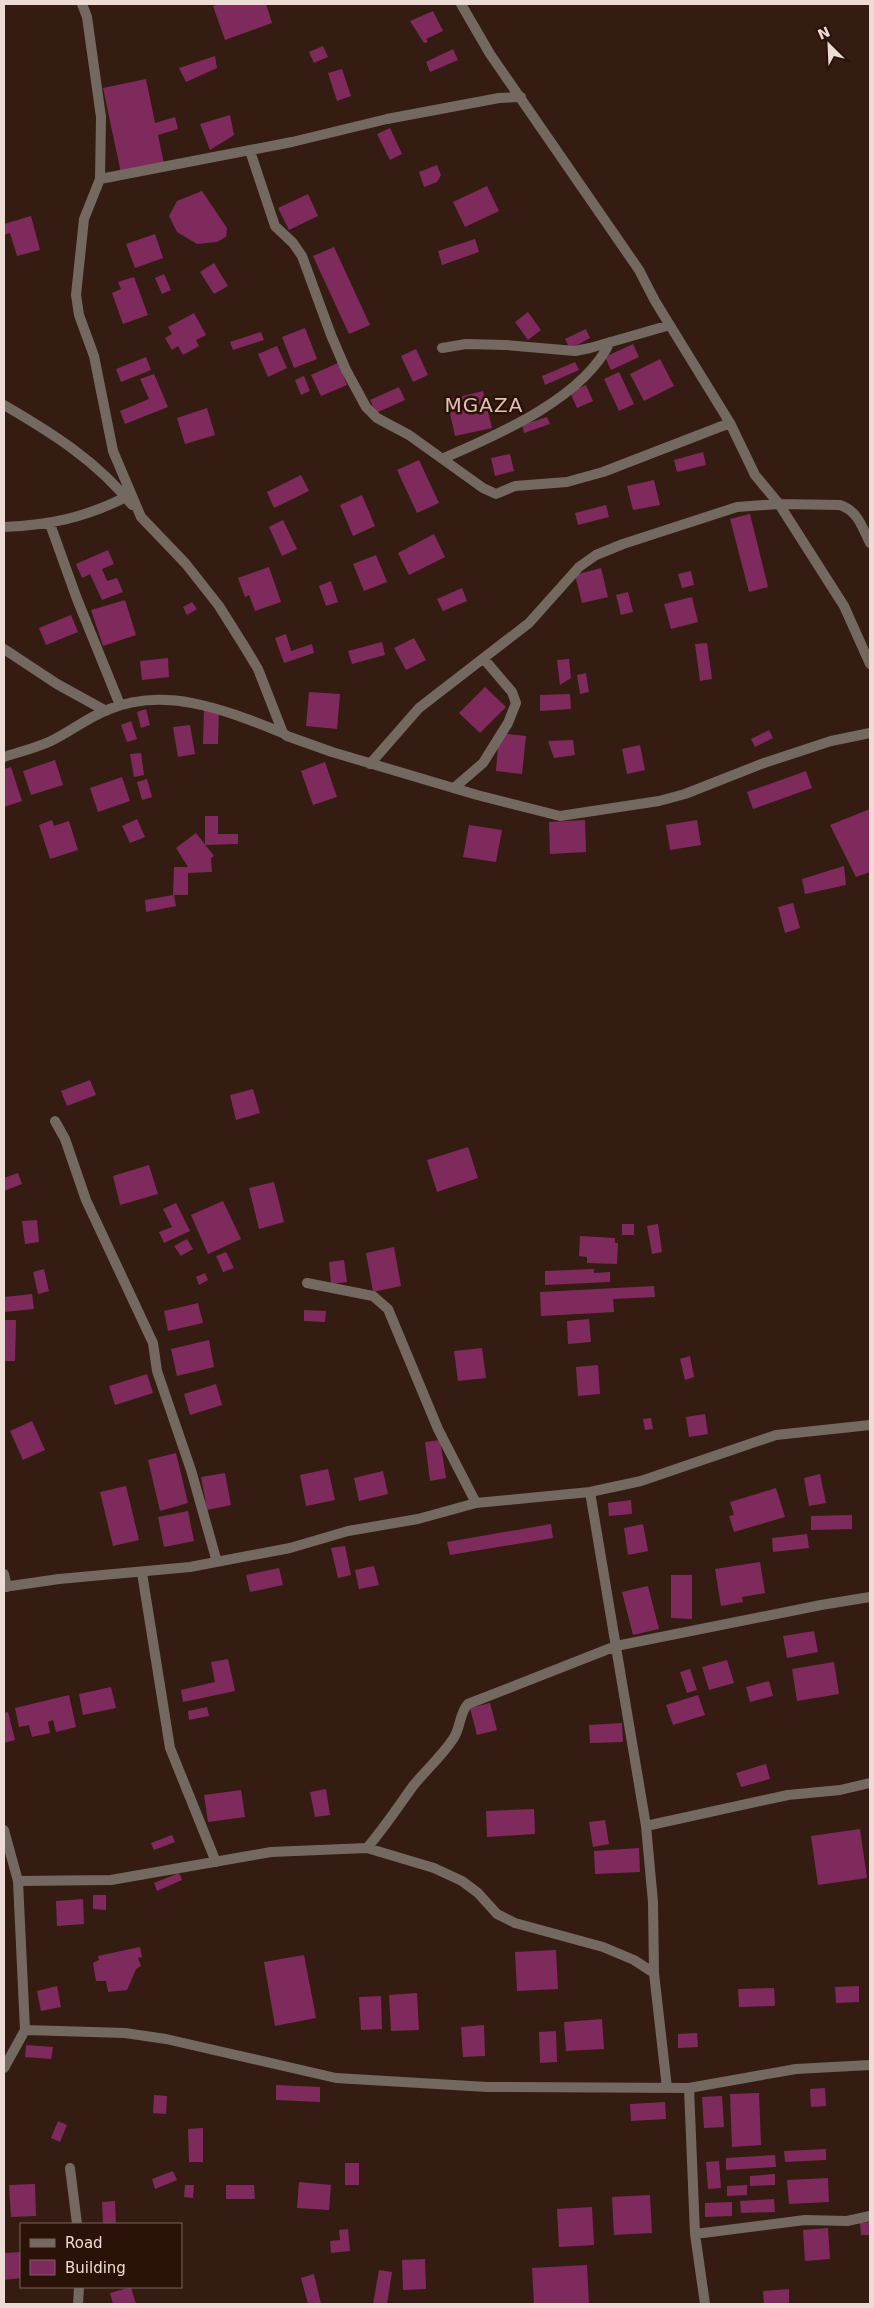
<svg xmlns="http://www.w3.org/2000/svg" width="874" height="2308" viewBox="0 0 874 2308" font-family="'DejaVu Sans',sans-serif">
<rect width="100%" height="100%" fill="#341c12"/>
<path fill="#7f2a5c" d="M 219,4 L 266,4 L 272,23 L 225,40 L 213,6 Z
M 433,11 L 443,31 L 426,39 L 428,42 L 424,43 L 410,21 Z
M 323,46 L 328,57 L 314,63 L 309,52 Z
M 453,49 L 458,60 L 430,72 L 426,62 Z
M 215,56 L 217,68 L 186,82 L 179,68 Z
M 342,69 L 351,96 L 337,101 L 328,73 Z
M 146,79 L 155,123 L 175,117 L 178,129 L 158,135 L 164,164 L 121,173 L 103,88 Z
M 230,115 L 234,135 L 210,150 L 200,124 Z
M 390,128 L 402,154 L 390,160 L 377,134 Z
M 437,165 L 441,175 L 437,182 L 424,187 L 419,172 Z
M 487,186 L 499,211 L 465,227 L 453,202 Z
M 202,191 L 227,228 L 226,237 L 217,242 L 197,244 L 177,232 L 169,216 L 177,201 Z
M 308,194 L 318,216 L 289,230 L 278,208 Z
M 31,216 L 40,250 L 17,256 L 10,233 L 4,235 L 4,224 Z
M 155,234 L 163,258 L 135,268 L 126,244 Z
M 475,239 L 479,252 L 442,265 L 438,251 Z
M 334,247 L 370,325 L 349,334 L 313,256 Z
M 214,263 L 228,286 L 214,294 L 200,272 Z
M 164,274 L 171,290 L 162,294 L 155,278 Z
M 134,277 L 148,315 L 123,324 L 112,293 L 121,289 L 118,282 Z
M 528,312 L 541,330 L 528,340 L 515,322 Z
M 194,313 L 206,335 L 196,340 L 199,346 L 183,355 L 178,346 L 172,350 L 165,338 L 172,334 L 168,327 Z
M 305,328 L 317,359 L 294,368 L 282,337 Z
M 586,329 L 590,338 L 570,349 L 565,339 Z
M 261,332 L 264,340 L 233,350 L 230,342 Z
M 633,344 L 639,357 L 611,370 L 605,357 Z
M 277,346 L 287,368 L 268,377 L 258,354 Z
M 416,349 L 428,375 L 413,382 L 401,356 Z
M 146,357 L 151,370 L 121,382 L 116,369 Z
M 660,359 L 674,386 L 644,401 L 630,374 Z
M 575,362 L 579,370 L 545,385 L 542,376 Z
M 338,363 L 347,385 L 321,396 L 311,375 Z
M 619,372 L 634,404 L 619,411 L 604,379 Z
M 154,374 L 168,407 L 125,424 L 120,411 L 149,399 L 140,379 Z
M 304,376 L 310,391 L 301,395 L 295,380 Z
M 586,385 L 593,401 L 577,408 L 570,392 Z
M 399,387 L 405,400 L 376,413 L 370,400 Z
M 483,391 L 492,428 L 455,436 L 447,400 Z
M 207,408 L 215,435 L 185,444 L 177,418 Z
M 547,417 L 550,424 L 524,433 L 522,425 Z
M 703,452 L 706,465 L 677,472 L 674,460 Z
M 510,454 L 514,471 L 495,476 L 491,458 Z
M 419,460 L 439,503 L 417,513 L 397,470 Z
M 301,475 L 309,491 L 274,508 L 267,492 Z
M 654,480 L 660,505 L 633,510 L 627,486 Z
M 362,495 L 375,526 L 353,536 L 340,505 Z
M 606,505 L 609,517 L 578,525 L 575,513 Z
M 750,514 L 768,587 L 749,592 L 730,519 Z
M 283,520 L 297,549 L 282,556 L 269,527 Z
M 434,534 L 445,557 L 409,575 L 398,553 Z
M 108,550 L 114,564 L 102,569 L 107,581 L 117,578 L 123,592 L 102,600 L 90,574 L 82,578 L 76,564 Z
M 376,555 L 387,582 L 364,591 L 353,564 Z
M 269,567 L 281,602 L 255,611 L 249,595 L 245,597 L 238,578 Z
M 601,568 L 608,597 L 582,603 L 575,575 Z
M 691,571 L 694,585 L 682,588 L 678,574 Z
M 331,581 L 338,602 L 326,606 L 319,586 Z
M 462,588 L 467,601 L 443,611 L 437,599 Z
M 628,592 L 633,612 L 621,615 L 616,595 Z
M 692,597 L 698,622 L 671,629 L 664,604 Z
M 125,600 L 136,635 L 103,646 L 91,610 Z
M 192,602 L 197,609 L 187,615 L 183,607 Z
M 71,615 L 78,632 L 46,645 L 39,628 Z
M 286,634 L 291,651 L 312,644 L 314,653 L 284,663 L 275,638 Z
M 414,638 L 426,660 L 406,670 L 394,648 Z
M 382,642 L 385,655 L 352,664 L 348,651 Z
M 707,643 L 712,679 L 700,681 L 695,644 Z
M 168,658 L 169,677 L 142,680 L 140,661 Z
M 569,659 L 571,678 L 560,685 L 557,660 Z
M 586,673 L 589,692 L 580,694 L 577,675 Z
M 485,687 L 506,707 L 480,733 L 459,713 Z
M 309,692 L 340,694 L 337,729 L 306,726 Z
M 570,694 L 571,709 L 540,711 L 540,695 Z
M 204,708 L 219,708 L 218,744 L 203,744 Z
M 146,709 L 150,725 L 141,728 L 137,712 Z
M 131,721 L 137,739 L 127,742 L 121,725 Z
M 190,725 L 195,754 L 178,757 L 173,727 Z
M 769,730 L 773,738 L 755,747 L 751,739 Z
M 499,733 L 526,736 L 522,774 L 496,771 Z
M 573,740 L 575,755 L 554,758 L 548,741 Z
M 640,745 L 645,770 L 627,774 L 622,749 Z
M 141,753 L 144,775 L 134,777 L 130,754 Z
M 55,760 L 63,785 L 31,795 L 23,771 Z
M 325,762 L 337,797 L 313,805 L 301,771 Z
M 11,767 L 22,801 L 4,807 L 4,769 Z
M 806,771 L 812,788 L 753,809 L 747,792 Z
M 122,777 L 130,801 L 98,812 L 90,788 Z
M 147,779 L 152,797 L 142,800 L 137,782 Z
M 870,809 L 870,872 L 856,877 L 830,825 Z
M 205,816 L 218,816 L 218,834 L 238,834 L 238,844 L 205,845 Z
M 137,819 L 145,837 L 130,843 L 122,826 Z
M 52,820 L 54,826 L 69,821 L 78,850 L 50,859 L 39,825 Z
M 585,820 L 586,852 L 550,854 L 549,822 Z
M 697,820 L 701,845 L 670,850 L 666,825 Z
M 469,825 L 502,830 L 496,862 L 463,857 Z
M 196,833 L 214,856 L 211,858 L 212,872 L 188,873 L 188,895 L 174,895 L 176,906 L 146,912 L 145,900 L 173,895 L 174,867 L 188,867 L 176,848 Z
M 844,866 L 846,885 L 805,894 L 802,879 Z
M 793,903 L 800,928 L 785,933 L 778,907 Z
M 90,1080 L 96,1095 L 67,1106 L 61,1091 Z
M 253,1089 L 260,1113 L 236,1120 L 230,1095 Z
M 468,1147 L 478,1178 L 437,1192 L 427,1160 Z
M 149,1165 L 158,1194 L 120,1205 L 113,1176 Z
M 18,1173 L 22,1184 L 4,1191 L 4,1178 Z
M 274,1182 L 284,1222 L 259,1229 L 249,1188 Z
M 223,1201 L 241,1239 L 208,1254 L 191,1215 Z
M 176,1203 L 190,1231 L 164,1243 L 159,1232 L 172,1227 L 163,1209 Z
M 37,1220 L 39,1242 L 25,1244 L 22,1221 Z
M 622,1224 L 634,1224 L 634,1235 L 622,1235 Z
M 658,1224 L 662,1252 L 652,1254 L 647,1226 Z
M 580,1236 L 615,1238 L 615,1243 L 618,1243 L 617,1264 L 587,1263 L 587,1257 L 579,1256 Z
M 187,1239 L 193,1249 L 181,1256 L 174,1246 Z
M 394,1247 L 401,1286 L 373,1292 L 366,1253 Z
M 226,1252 L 234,1268 L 223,1272 L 216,1256 Z
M 344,1260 L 347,1282 L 331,1284 L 329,1262 Z
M 44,1269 L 49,1291 L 38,1294 L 33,1272 Z
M 594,1269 L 594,1273 L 610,1272 L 610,1282 L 545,1285 L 545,1271 Z
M 205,1273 L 208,1280 L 199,1285 L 196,1277 Z
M 654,1286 L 655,1297 L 613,1299 L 614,1312 L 541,1316 L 540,1292 Z
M 32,1294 L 34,1309 L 4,1312 L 4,1297 Z
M 198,1303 L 203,1323 L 168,1331 L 164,1311 Z
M 304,1310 L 326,1311 L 325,1322 L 304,1321 Z
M 589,1319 L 591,1342 L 568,1344 L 567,1321 Z
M 4,1320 L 16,1320 L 15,1361 L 4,1361 Z
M 209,1340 L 214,1367 L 177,1376 L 171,1349 Z
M 482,1348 L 486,1378 L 458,1381 L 454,1351 Z
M 690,1356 L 694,1377 L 685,1380 L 680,1359 Z
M 598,1365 L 600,1394 L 578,1396 L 576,1367 Z
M 147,1374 L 153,1393 L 115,1405 L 109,1386 Z
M 216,1384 L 222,1405 L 190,1415 L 184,1394 Z
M 705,1414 L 708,1434 L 689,1437 L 686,1417 Z
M 651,1418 L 653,1429 L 645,1430 L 643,1419 Z
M 32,1421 L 45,1450 L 23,1460 L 10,1431 Z
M 440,1440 L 446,1478 L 430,1481 L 425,1442 Z
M 176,1453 L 188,1503 L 160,1511 L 148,1460 Z
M 328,1469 L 335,1500 L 306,1506 L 300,1475 Z
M 383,1471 L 388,1494 L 359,1501 L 354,1478 Z
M 225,1473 L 231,1505 L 207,1510 L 201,1477 Z
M 820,1474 L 826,1503 L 809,1506 L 804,1478 Z
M 126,1486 L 139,1540 L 113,1546 L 100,1492 Z
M 776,1488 L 785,1517 L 734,1532 L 729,1516 L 734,1515 L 730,1502 Z
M 631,1500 L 632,1514 L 609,1516 L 608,1503 Z
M 188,1511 L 194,1541 L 164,1547 L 158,1517 Z
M 852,1515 L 852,1529 L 811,1530 L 811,1516 Z
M 551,1524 L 553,1538 L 450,1555 L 447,1542 Z
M 643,1524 L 648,1551 L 628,1555 L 624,1528 Z
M 807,1534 L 809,1548 L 773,1552 L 772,1538 Z
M 345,1546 L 351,1575 L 338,1578 L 331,1548 Z
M 760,1562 L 765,1593 L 742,1597 L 743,1602 L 721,1606 L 715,1569 Z
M 374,1566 L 379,1585 L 359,1589 L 355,1570 Z
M 279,1568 L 283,1585 L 250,1592 L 246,1575 Z
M 671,1575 L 692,1575 L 692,1619 L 671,1618 Z
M 648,1586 L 659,1629 L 633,1635 L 622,1592 Z
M 814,1631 L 818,1652 L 787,1658 L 783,1636 Z
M 228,1659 L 235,1691 L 183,1702 L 181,1690 L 215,1682 L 211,1662 Z
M 727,1660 L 734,1683 L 709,1690 L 702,1667 Z
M 834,1662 L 839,1694 L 797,1701 L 792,1669 Z
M 690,1669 L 697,1690 L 687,1693 L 680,1672 Z
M 769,1681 L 773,1696 L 750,1702 L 746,1687 Z
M 111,1687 L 116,1708 L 83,1715 L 79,1694 Z
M 69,1695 L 76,1727 L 56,1732 L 53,1720 L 48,1722 L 50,1733 L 32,1737 L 29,1725 L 19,1727 L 15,1708 Z
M 698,1695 L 705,1715 L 673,1725 L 666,1705 Z
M 490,1703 L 497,1730 L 477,1735 L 470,1708 Z
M 207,1707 L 209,1716 L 189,1720 L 188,1711 Z
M 8,1712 L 15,1740 L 4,1743 L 4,1713 Z
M 622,1723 L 623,1742 L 590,1743 L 589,1725 Z
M 766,1764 L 770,1779 L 741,1787 L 736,1773 Z
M 326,1789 L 330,1815 L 315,1817 L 310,1792 Z
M 241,1790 L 245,1817 L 208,1822 L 204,1795 Z
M 534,1809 L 535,1834 L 487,1837 L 486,1811 Z
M 605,1820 L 609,1844 L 593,1847 L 589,1822 Z
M 860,1829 L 867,1878 L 818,1885 L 811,1836 Z
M 172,1835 L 175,1842 L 154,1850 L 151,1843 Z
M 639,1848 L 640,1872 L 595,1874 L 594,1851 Z
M 179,1873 L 182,1880 L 157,1891 L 154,1883 Z
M 93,1895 L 106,1895 L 106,1910 L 93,1909 Z
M 83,1899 L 84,1924 L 57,1926 L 56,1901 Z
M 140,1947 L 142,1957 L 138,1958 L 141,1966 L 136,1969 L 127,1990 L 108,1992 L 106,1981 L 96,1981 L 93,1963 L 99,1960 L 98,1956 Z
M 556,1950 L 558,1989 L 517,1991 L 515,1952 Z
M 304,1955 L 316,2018 L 275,2026 L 264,1962 Z
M 57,1986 L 61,2007 L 41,2011 L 37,1991 Z
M 859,1986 L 859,2002 L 836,2003 L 835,1987 Z
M 774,1988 L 775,2006 L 739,2007 L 738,1989 Z
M 417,1993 L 419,2030 L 391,2031 L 389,1995 Z
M 381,1996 L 382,2029 L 361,2030 L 359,1997 Z
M 602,2019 L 604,2049 L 566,2051 L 564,2022 Z
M 484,2025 L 485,2056 L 463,2057 L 461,2027 Z
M 556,2031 L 557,2062 L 540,2063 L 539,2032 Z
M 697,2033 L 698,2047 L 678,2048 L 678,2034 Z
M 26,2045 L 53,2047 L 51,2059 L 25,2057 Z
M 276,2085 L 320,2087 L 320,2102 L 276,2100 Z
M 825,2088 L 826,2106 L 811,2107 L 810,2089 Z
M 759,2093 L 761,2145 L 732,2147 L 730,2094 Z
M 154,2095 L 167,2096 L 166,2114 L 153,2113 Z
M 722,2096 L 724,2127 L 704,2128 L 702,2097 Z
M 665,2102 L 666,2119 L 631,2121 L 630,2104 Z
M 58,2121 L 67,2125 L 60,2142 L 51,2138 Z
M 203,2128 L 203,2162 L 189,2162 L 188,2129 Z
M 826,2149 L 826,2160 L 785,2162 L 784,2151 Z
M 775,2155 L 776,2167 L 726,2170 L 726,2158 Z
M 719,2161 L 721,2188 L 708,2189 L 706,2162 Z
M 345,2163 L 359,2163 L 359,2185 L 345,2185 Z
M 173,2171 L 177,2180 L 155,2189 L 152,2179 Z
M 775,2174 L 775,2185 L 750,2186 L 750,2176 Z
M 828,2178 L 829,2202 L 789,2204 L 787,2180 Z
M 299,2182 L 331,2185 L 329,2210 L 297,2208 Z
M 35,2184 L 36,2216 L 11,2217 L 9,2185 Z
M 185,2185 L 194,2185 L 193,2198 L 184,2197 Z
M 226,2185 L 254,2185 L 255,2199 L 226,2199 Z
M 747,2185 L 747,2195 L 727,2196 L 727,2186 Z
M 650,2195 L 652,2233 L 614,2235 L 612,2197 Z
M 774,2199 L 775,2212 L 741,2213 L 740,2201 Z
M 115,2201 L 116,2224 L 103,2224 L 102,2202 Z
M 732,2202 L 732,2216 L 705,2217 L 705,2203 Z
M 592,2207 L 594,2245 L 559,2247 L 557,2209 Z
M 870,2222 L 870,2235 L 861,2235 L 860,2223 Z
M 828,2228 L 830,2259 L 805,2261 L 803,2230 Z
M 348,2229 L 350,2251 L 331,2253 L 330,2241 L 340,2240 L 339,2230 Z
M 21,2252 L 21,2278 L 4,2280 L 4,2253 Z
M 425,2259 L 426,2289 L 403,2290 L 402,2260 Z
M 587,2265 L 589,2304 L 534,2304 L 532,2268 Z
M 379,2270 L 392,2272 L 387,2304 L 373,2304 Z
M 314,2274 L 321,2304 L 308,2304 L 301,2278 Z
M 131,2287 L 136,2304 L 113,2304 L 110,2293 Z
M 789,2289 L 789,2304 L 764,2304 L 763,2291 Z"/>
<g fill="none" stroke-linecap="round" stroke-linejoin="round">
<path stroke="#746961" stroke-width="10" d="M 82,4 L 87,17 L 101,117 L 100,179 L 84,219 L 76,295 L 79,315 L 94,356 L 113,451 L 141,517 L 186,564 L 219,606 L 246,649 L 258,669 L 283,733 L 287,736 L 332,752 L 477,795 L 560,816 L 659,801 L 685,794 L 764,763 L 831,741 L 870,733
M 461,4 L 490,54 L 639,270 L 655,301 L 730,423 L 755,475 L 779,504 L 844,606 L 870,664
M 250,151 L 275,226 L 293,243 L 302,256 L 331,335 L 346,370 L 366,407 L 377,418 L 409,435 L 483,488 L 496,494 L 515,486 L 567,482 L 603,472 L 730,423
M 100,179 L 292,142 L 387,119 L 499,98 L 521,97
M 442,348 L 466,344 L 506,345 L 575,351 L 590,348 L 670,325
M 4,405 C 52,433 97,461 132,505
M 444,458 C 497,435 584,398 610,342
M 50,524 L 77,599 L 120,705
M 4,527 C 50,525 84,518 126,497
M 4,649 L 57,684 L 106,711
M 4,757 C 19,752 36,748 51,741 C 70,732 87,718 107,710 C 167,685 227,711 283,733
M 370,764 L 419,708 L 529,623 L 579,567 L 596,555 L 623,544 L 737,507 L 779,504 L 840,505 C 858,511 862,527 870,543
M 454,788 L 483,763 L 508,723 L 516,703 L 512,692 L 484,659
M 55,1121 L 65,1139 L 86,1200 L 153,1343 L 157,1371 L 191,1470 L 217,1562
M 307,1283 L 373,1296 L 388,1309 L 438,1429 L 476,1503
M 590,1492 L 646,1826 L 653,1902 L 654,1973 L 667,2088
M 142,1573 L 170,1748 L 216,1862
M 4,1574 L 7,1587
M 4,1587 L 59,1579 L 190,1567 L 290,1548 L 348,1531 L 418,1519 L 476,1503 L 590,1492 L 641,1481 L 776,1435 L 870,1425
M 646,1826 L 788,1795 L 840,1790 L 870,1783
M 4,1830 L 18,1881 L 25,2030 L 4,2068
M 367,1848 C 384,1828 398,1807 413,1786 C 426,1770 442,1756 453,1739 C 461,1728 459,1713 468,1704 L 616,1646 L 821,1605 L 870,1597
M 18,1881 L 111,1880 L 271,1852 L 367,1848 L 434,1868 L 462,1881 L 478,1893 L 497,1914 L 515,1923 L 603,1947 L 634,1960 L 654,1973
M 25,2030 L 125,2033 L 166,2039 L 336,2078 L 487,2087 L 689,2088 L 796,2069 L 870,2065
M 689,2088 L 695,2234 L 705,2304
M 70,2168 L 77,2224
M 695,2234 L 805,2220 L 847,2221 L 870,2216
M 78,2304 L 79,2287"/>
</g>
<g text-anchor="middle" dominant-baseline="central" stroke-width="5" stroke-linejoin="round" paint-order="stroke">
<g font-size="20" letter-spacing="1" fill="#e3c1b4" stroke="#2a1209">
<text x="484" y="405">MGAZA</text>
</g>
</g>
<rect width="874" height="2308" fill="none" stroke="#eddcd5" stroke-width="10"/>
<rect x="20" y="2223" width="162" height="65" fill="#2a1209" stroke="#78635b"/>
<rect x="30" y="2239" width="25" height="8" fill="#746961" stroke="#78635b"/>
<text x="65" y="2248" font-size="15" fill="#eddcd5">Road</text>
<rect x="30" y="2260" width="25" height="15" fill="#7f2a5c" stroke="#78635b"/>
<text x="65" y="2273" font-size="15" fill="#eddcd5">Building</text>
<g transform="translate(829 45) rotate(336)" stroke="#2a1209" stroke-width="4" paint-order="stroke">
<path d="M0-4L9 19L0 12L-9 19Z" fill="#eddcd5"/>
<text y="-8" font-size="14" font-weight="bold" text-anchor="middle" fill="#eddcd5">N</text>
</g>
</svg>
